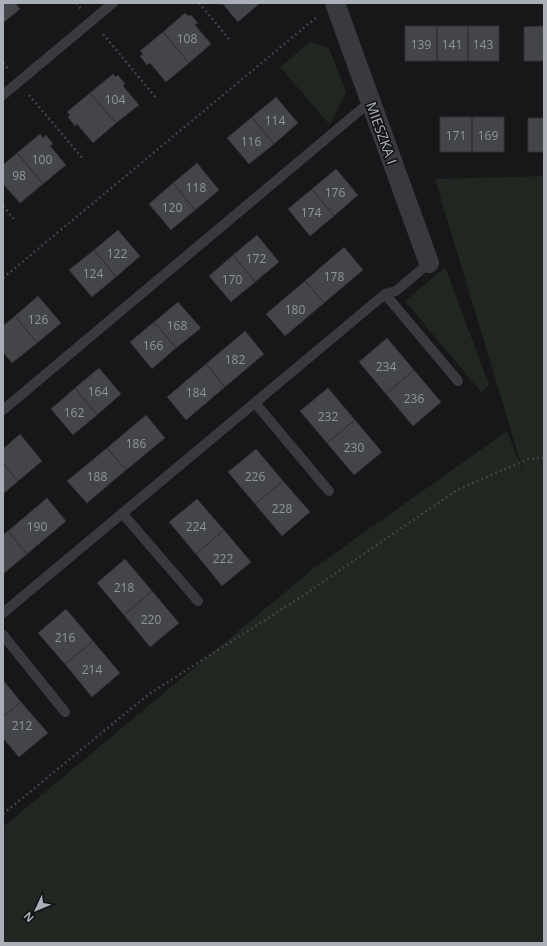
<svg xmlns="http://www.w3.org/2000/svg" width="547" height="946" viewBox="0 0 547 946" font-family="'Open Sans',sans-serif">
<rect width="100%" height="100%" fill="#171719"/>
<path fill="#202720" d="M 310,42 L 329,48 L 346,92 L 330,125 L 280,67 Z
M 544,176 L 544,943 L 3,943 L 3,827 L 314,568 L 507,431 L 524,474 L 435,179 Z
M 445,267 L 489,385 L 481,392 L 405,301 Z"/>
<path fill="#444549" stroke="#323235" d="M 3,3 L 15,3 L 20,9 L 3,23 Z
M 218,3 L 260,3 L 238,22 L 222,3 L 220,5 Z
M 185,13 L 188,16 L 191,15 L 198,23 L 195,25 L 211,44 L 189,63 L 163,32 Z
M 405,26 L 437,26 L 437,61 L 405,61 Z
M 437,26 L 468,26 L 468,61 L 437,61 Z
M 468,26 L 499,26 L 499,61 L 468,61 Z
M 544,26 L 544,61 L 524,61 L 524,27 Z
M 163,32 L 189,63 L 166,82 L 150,63 L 147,65 L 140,56 L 143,54 L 140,51 Z
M 113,74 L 116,77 L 118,75 L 125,84 L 123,86 L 139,105 L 116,123 L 90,93 Z
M 90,93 L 116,123 L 93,143 L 77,124 L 75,126 L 68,117 L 70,115 L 67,112 Z
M 276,97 L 298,123 L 274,144 L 252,117 Z
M 252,117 L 274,144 L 249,164 L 227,138 Z
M 440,117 L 472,117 L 472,152 L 440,152 Z
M 472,117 L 504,117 L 504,152 L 472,152 Z
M 528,118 L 544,118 L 544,152 L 528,152 Z
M 40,134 L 43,138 L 46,135 L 53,144 L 50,146 L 66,165 L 43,184 L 17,153 Z
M 17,153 L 43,184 L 20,203 L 4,185 L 3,186 L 3,165 Z
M 197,163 L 219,190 L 195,210 L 173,183 Z
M 336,169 L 358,195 L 334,216 L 312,189 Z
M 173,183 L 195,210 L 171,230 L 149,204 Z
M 312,189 L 334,216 L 310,236 L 288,209 Z
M 118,230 L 140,256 L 116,277 L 94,250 Z
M 257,235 L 279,262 L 255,282 L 233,255 Z
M 344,247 L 363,270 L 324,303 L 305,281 Z
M 94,250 L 116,277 L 92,297 L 69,270 Z
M 233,255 L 255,282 L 231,302 L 209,276 Z
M 305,281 L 324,303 L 285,336 L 266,314 Z
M 38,296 L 61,323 L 37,343 L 15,316 Z
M 178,302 L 201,328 L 176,348 L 154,322 Z
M 15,316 L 37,343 L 12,363 L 3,352 L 3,326 Z
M 154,322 L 176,348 L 152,369 L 130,342 Z
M 245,331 L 264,354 L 225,387 L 206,364 Z
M 387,338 L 414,370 L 386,394 L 359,362 Z
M 206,364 L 225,387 L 186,420 L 167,397 Z
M 99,368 L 121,394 L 97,415 L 75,388 Z
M 414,370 L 441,402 L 413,426 L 386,394 Z
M 75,388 L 97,415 L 73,435 L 51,409 Z
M 328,388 L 355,420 L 327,443 L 300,411 Z
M 146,415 L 165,438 L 126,470 L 107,448 Z
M 355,420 L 382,452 L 354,475 L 327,443 Z
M 20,434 L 42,461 L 18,481 L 3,463 L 3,449 Z
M 107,448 L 126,470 L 87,503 L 67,481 Z
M 256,449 L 283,481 L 255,504 L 228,472 Z
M 3,463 L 18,481 L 3,494 Z
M 283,481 L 310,512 L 282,536 L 255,504 Z
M 47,498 L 66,521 L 27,554 L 8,531 Z
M 197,499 L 224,530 L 196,554 L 169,522 Z
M 224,530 L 251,562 L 222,586 L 196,554 Z
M 8,531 L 27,554 L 3,574 L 3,535 Z
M 125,559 L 152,591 L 124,615 L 97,583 Z
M 152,591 L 179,623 L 150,647 L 124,615 Z
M 66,609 L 93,641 L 65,664 L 38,633 Z
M 93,641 L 120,673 L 92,697 L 65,664 Z
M 3,680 L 21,702 L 3,717 Z
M 21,702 L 48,733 L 19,757 L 3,738 L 3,717 Z"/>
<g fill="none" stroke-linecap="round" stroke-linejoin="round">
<path stroke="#3f4145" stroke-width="2.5" stroke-dasharray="2 3" stroke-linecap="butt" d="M 76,3 L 81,9
M 199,3 L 229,39
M 103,34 L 157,99
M 3,63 L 8,69
M 29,95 L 84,160
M 3,206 L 14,219
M 3,278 L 318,16
M 3,814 L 149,694 L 301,597 L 457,490 L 528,459 L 544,458"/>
<path stroke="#393a3e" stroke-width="10" d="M 3,95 L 113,3
M 385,294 L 458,381
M 255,403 L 329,491
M 3,410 L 371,101
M 122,513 L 198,601
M 3,613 L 385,294 L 396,291 L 429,263
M 3,635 L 65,712"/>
<path stroke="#393a3e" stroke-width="20" d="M 335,3 L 429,263"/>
</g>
<g text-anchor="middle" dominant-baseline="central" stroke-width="3.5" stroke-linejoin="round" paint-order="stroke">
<g font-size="12" fill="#90949c">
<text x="187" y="38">108</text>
<text x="421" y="44">139</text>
<text x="452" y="44">141</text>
<text x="483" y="44">143</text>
<text x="115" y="99">104</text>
<text x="275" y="120">114</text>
<text x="456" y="135">171</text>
<text x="488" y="135">169</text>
<text x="251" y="141">116</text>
<text x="42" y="159">100</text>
<text x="19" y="175">98</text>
<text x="196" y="187">118</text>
<text x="335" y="192">176</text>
<text x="172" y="207">120</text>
<text x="311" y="212">174</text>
<text x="117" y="253">122</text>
<text x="256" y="258">172</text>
<text x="93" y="273">124</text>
<text x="334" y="276">178</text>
<text x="232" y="279">170</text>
<text x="295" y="309">180</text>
<text x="38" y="319">126</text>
<text x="177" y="325">168</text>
<text x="153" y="345">166</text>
<text x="235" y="359">182</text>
<text x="386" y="366">234</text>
<text x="98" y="391">164</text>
<text x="196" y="392">184</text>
<text x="414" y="398">236</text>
<text x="74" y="412">162</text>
<text x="328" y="416">232</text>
<text x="136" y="443">186</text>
<text x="354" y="447">230</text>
<text x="97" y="476">188</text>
<text x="255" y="476">226</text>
<text x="282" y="508">228</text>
<text x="37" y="526">190</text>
<text x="196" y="526">224</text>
<text x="223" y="558">222</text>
<text x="124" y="587">218</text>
<text x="151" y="619">220</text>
<text x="65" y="637">216</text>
<text x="92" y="669">214</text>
<text x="22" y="725">212</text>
</g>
<g font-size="14" fill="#aaafb8" stroke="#121214">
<text transform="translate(382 133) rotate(70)">MIESZKA I</text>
</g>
</g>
<rect width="547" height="946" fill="none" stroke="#aaafb8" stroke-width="8"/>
<g transform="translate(36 910) rotate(226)" stroke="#121214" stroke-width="3" paint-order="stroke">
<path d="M0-3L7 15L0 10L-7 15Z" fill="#aaafb8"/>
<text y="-6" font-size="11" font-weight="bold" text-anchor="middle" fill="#aaafb8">N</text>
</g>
</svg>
